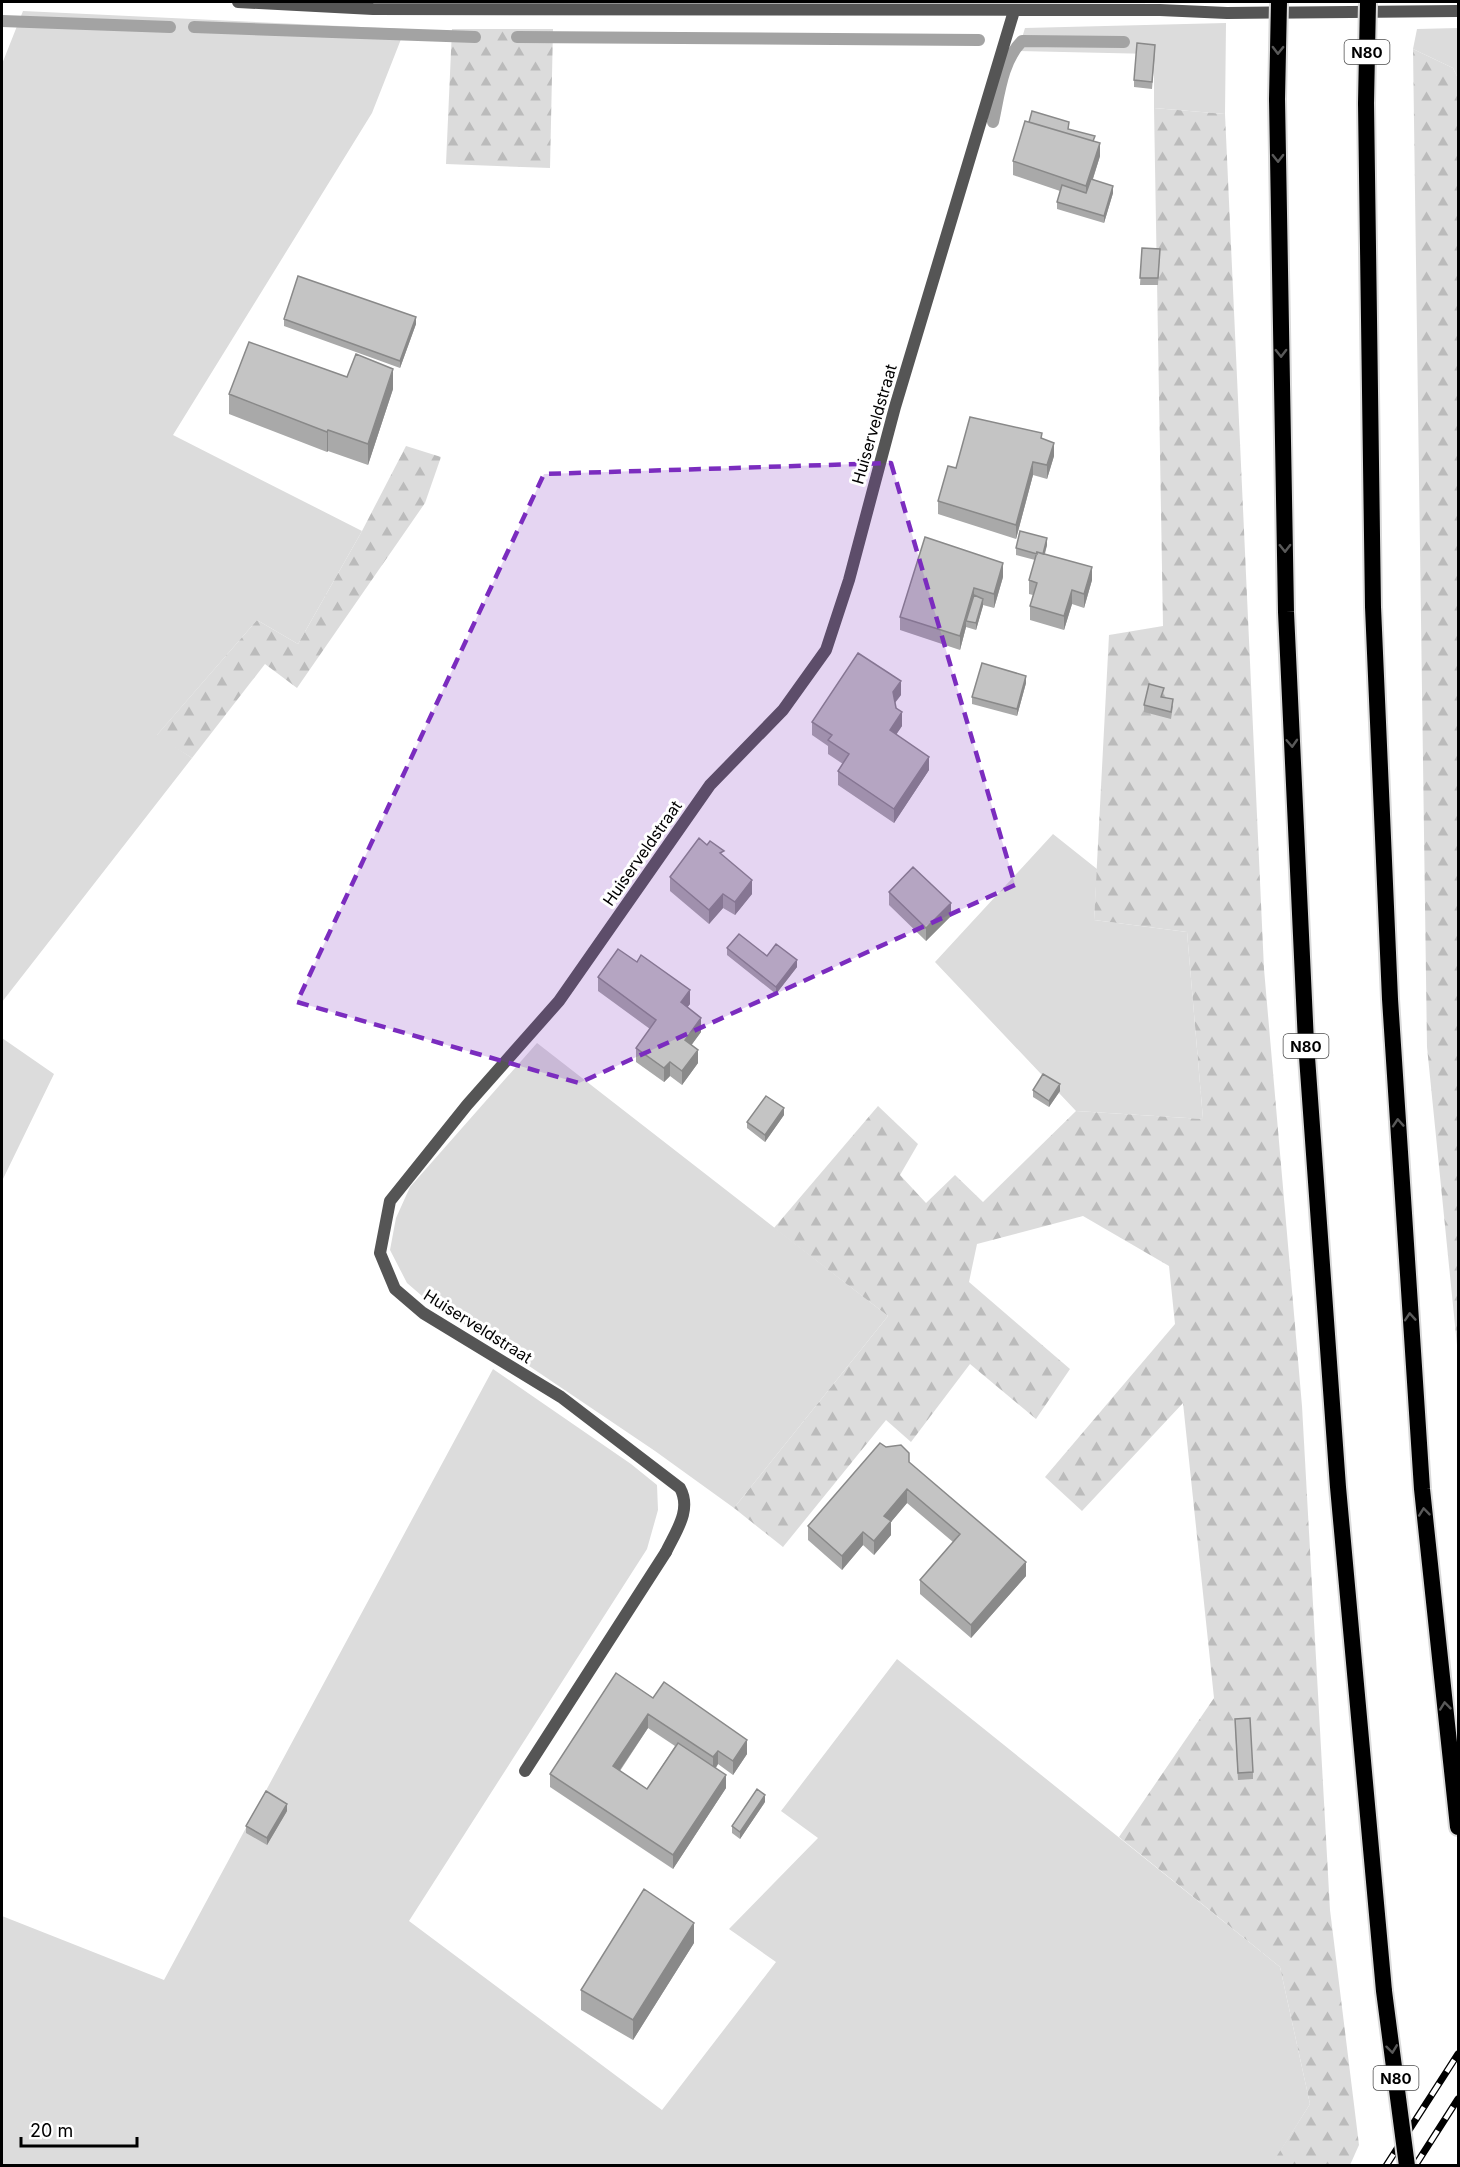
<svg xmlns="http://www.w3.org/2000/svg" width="1460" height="2167" viewBox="0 0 1460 2167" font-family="Inter,sans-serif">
<defs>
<pattern id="forest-firs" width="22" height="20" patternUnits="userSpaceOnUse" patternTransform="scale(1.5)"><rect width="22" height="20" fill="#dcdcdc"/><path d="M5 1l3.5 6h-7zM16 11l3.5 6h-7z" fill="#bbb"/></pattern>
</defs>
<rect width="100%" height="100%" fill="#fff"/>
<path fill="#dcdcdc" d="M 23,11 L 405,29 L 372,113 L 173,435 L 362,531 L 298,644 L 257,620 L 157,735 L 192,758 L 2,1002 L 2,64 Z
M 1226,23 L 1225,114 L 1154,108 L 1154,54 L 1018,51 L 1025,28 Z
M 1458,28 L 1458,78 L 1453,68 L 1413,49 L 1417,29 Z
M 1053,834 L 1097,869 L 1094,920 L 1187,932 L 1203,1119 L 1076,1111 L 935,962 Z
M 2,1038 L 54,1074 L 2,1181 Z
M 537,1043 L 888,1316 L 734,1508 L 655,1451 L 498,1345 L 429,1302 L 407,1283 L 390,1250 L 396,1218 L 410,1187 Z
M 493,1369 L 631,1464 L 657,1485 L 658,1510 L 647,1549 L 409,1921 L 662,2110 L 776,1962 L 729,1929 L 818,1838 L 781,1811 L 897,1659 L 1280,1967 L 1310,2104 L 1271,2166 L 2,2165 L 2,1916 L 164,1980 Z"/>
<path fill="url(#forest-firs)" d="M 452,29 L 553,29 L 550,168 L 446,164 Z
M 1413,49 L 1453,68 L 1458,78 L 1458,1355 L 1427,1047 Z
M 1154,108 L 1225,114 L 1264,969 L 1302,1406 L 1330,1910 L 1359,2145 L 1350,2165 L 1271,2165 L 1310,2104 L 1280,1967 L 1119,1837 L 1214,1698 L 1183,1403 L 1082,1511 L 1045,1477 L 1175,1324 L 1169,1266 L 1083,1216 L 977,1244 L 969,1282 L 1070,1369 L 1036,1419 L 970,1364 L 911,1442 L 886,1420 L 783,1547 L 734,1508 L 888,1316 L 774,1228 L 878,1106 L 918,1144 L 900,1175 L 926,1203 L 955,1175 L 983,1202 L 1076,1111 L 1203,1119 L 1187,932 L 1094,920 L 1109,635 L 1163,626 Z
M 406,446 L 441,457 L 425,503 L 297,688 L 265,664 L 192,758 L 156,736 L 257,620 L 298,644 L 362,531 Z"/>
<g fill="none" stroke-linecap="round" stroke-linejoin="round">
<path stroke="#a3a3a3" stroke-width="12" d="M 2,21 L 170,27
M 194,27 L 475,37
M 517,37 L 979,40
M 993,122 C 999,95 1002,61 1022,41 L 1124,42"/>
<defs>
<path id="trunk" d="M 1277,99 L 1286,612 L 1306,1043 L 1338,1487 L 1384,1991
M 1366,103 L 1373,607 L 1390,999 L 1422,1489 L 1458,1827"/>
</defs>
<use href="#trunk" stroke="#dbdbdb" stroke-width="20"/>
<path stroke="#555" stroke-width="12" d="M 525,1771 L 666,1552"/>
<path stroke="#555" stroke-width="12" d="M 238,2 L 373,9 L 1160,10 L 1227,13 L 1458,11
M 666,1552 C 676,1531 692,1510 680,1488 L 561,1397 L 423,1313 L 395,1289 L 380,1253 L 390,1201 L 467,1105 L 559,1001 L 710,785 L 783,710 L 826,650 L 849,580 L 895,407 L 1014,11"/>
<use href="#trunk" stroke="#000" stroke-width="16"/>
<defs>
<path id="rail" d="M 1386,2166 L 1458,2054
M 1415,2166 L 1458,2099"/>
</defs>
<use href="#rail" stroke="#000" stroke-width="7"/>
<use href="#rail" stroke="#fff" stroke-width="4.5" stroke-dasharray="14" stroke-linecap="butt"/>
<defs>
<path id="trunk-bridge" d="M 1277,99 L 1279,2
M 1366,103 L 1368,2
M 1384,1991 L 1407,2166"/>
</defs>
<use href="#trunk-bridge" stroke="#dbdbdb" stroke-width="20" stroke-linecap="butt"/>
<use href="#trunk-bridge" stroke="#000" stroke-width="16"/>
</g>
<path fill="#a9a9a9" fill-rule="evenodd" d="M 1155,52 L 1152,89 L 1134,87 L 1134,80 Z
M 1069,129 L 1095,141 L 1100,156 L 1093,179 L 1113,193 L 1104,223 L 1057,209 L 1057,202 L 1060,191 L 1013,175 L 1013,161 Z
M 1142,248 L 1160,249 L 1158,285 L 1140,285 Z
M 284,319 L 416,324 L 400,368 L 284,326 Z
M 347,377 L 393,389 L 368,465 L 328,451 L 327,452 L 229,414 L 229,394 Z
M 1042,439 L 1054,456 L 1047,479 L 1033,475 L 1016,539 L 938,514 L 938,501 L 956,468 Z
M 1047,545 L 1045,554 L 1092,580 L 1084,608 L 1072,604 L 1064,630 L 1030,620 L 1030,606 L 1033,595 L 1029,594 L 1029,580 L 1035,560 L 1016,555 L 1016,548 Z
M 1003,577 L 994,608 L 983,605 L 976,630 L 966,627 L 960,650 L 900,630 L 900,617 Z
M 1026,683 L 1017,716 L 972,704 L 972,697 Z
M 901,695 L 895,703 L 902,726 L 896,734 L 929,770 L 894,823 L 838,785 L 838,771 L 843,764 L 828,754 L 828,746 L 812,735 L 812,722 Z
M 1164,695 L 1163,698 L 1173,706 L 1171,719 L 1144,712 L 1144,705 Z
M 724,856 L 752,894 L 735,915 L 723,908 L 709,924 L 670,891 L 670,877 Z
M 889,892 L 951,916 L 926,941 L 889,905 Z
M 727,948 L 767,956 L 797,967 L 776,994 L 727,955 Z
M 598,977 L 690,1004 L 687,1007 L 701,1032 L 691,1045 L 698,1063 L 682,1085 L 670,1076 L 664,1082 L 636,1062 L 636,1048 L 650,1029 L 598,991 Z
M 1033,1090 L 1060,1091 L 1049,1107 L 1033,1097 Z
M 784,1115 L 765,1142 L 747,1128 L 747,1122 Z
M 886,1447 L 909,1463 L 1026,1576 L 971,1638 L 920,1594 L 920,1580 L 953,1542 L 907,1503 L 891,1522 L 891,1535 L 874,1555 L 863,1545 L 842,1570 L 808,1540 L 808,1526 Z
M 653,1698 L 747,1754 L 733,1775 L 718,1764 L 716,1768 L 726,1788 L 673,1869 L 550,1787 L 550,1774 ZM 648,1728 L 675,1746 L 647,1789 L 620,1771 Z
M 1235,1726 L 1253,1772 L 1253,1779 L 1238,1780 Z
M 765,1802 L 740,1839 L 732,1833 L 732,1826 Z
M 287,1811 L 267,1845 L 246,1833 L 246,1826 Z
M 694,1943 L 633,2040 L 581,2010 L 581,1990 Z"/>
<path fill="#898989" d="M 1100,143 L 1100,156 L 1086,200 L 1086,186 Z
M 1113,186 L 1113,193 L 1104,223 L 1104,216 Z
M 416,317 L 416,324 L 400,368 L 400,361 Z
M 393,369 L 393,389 L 368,465 L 368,444 Z
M 328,430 L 328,451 L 327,452 L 327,432 Z
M 1054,443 L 1054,456 L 1047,479 L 1047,465 Z
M 1033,462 L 1033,475 L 1016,539 L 1016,525 Z
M 1047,538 L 1047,545 L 1042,562 L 1042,555 Z
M 1003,563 L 1003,577 L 994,608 L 994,594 Z
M 1092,567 L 1092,580 L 1084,608 L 1084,594 Z
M 974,588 L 974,602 L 966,621 L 966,627 L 960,650 L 960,636 Z
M 1072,590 L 1072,604 L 1064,630 L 1064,616 Z
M 983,599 L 983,606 L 976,630 L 976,623 Z
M 1026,676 L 1026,683 L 1017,716 L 1017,709 Z
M 901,681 L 901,695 L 893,705 L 893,692 Z
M 902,712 L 902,726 L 890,744 L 890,730 Z
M 929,757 L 929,770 L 894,823 L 894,809 Z
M 752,880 L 752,894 L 735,915 L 735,902 Z
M 723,894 L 723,908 L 709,924 L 709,910 Z
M 951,903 L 951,916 L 926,941 L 926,928 Z
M 797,960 L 797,967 L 776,994 L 776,987 Z
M 690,990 L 690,1004 L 681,1016 L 681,1002 Z
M 701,1018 L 701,1032 L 685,1054 L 685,1040 Z
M 698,1050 L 698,1063 L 682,1085 L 682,1071 Z
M 670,1062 L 670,1076 L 664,1082 L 664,1068 Z
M 1060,1084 L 1060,1091 L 1049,1107 L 1049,1101 Z
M 784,1108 L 784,1115 L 765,1142 L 765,1135 Z
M 907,1489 L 907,1503 L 891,1522 L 891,1535 L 874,1555 L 874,1541 L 884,1516 Z
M 863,1532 L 863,1545 L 842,1570 L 842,1556 Z
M 1026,1562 L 1026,1576 L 971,1638 L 971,1625 Z
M 648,1714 L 648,1728 L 613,1780 L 613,1766 Z
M 747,1740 L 747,1754 L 733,1775 L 733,1761 Z
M 718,1751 L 718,1764 L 713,1771 L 713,1757 Z
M 726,1775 L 726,1788 L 673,1869 L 673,1855 Z
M 765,1795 L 765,1802 L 740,1839 L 740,1832 Z
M 287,1804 L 287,1811 L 267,1845 L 267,1838 Z
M 694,1923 L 694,1943 L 633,2040 L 633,2020 Z"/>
<path fill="#c4c4c4" stroke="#898989" stroke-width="1.5" d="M 1137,43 L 1155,45 L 1152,82 L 1134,80 Z
M 1032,111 L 1069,122 L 1068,129 L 1095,136 L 1093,141 L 1029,122 Z
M 1025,121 L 1100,143 L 1086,186 L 1013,161 Z
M 1091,179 L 1113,186 L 1104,216 L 1057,202 L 1062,185 L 1086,193 Z
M 1142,248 L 1160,249 L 1158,278 L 1140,278 Z
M 298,276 L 416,317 L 400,361 L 284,319 Z
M 249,342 L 347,377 L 356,354 L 393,369 L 368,444 L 328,430 L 327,432 L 229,394 Z
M 970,417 L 1042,433 L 1041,438 L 1054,443 L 1047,465 L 1033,462 L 1016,525 L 938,501 L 948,466 L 956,468 Z
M 1020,531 L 1047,538 L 1043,554 L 1037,552 L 1037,554 L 1016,548 Z
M 925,537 L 1003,563 L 994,594 L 974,588 L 960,636 L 900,617 Z
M 1037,552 L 1092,567 L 1084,594 L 1072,590 L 1064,616 L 1030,606 L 1037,583 L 1029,580 Z
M 974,595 L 983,599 L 976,623 L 966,621 Z
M 858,653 L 901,681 L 893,692 L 896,708 L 902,712 L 890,730 L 929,757 L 894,809 L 838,771 L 849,754 L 828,740 L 832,735 L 812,722 Z
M 982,663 L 1026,676 L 1017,709 L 972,697 Z
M 1149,684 L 1164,688 L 1161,697 L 1173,699 L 1171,712 L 1144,705 Z
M 699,838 L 707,845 L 710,841 L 724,851 L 720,853 L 752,880 L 735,902 L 723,894 L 709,910 L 670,877 Z
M 913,867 L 951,903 L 926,928 L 889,892 Z
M 739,934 L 767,956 L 776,944 L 797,960 L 776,987 L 727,948 Z
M 618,949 L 637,962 L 641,955 L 690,990 L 681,1002 L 701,1018 L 685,1040 L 698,1050 L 682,1071 L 670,1062 L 664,1068 L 636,1048 L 656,1020 L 598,977 Z
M 1043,1074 L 1060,1084 L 1049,1101 L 1033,1090 Z
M 766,1096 L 784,1108 L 765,1135 L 747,1122 Z
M 880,1443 L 886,1447 L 901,1445 L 909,1453 L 909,1462 L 1026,1562 L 971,1625 L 920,1580 L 960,1534 L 907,1489 L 884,1516 L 891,1521 L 874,1541 L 863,1532 L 842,1556 L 808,1526 Z
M 616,1673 L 653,1698 L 664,1682 L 747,1740 L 733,1761 L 718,1751 L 713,1757 L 648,1714 L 613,1766 L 647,1789 L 678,1743 L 726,1775 L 673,1855 L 550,1774 Z
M 1250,1718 L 1253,1772 L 1238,1773 L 1235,1719 Z
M 757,1789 L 765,1795 L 740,1832 L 732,1826 Z
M 266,1791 L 287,1804 L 267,1838 L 246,1826 Z
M 644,1889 L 694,1923 L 633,2020 L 581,1990 Z"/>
<defs><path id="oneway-chevron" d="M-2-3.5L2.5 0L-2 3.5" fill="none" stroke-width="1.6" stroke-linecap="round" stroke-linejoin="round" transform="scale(1.5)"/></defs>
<g stroke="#595959">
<use href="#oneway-chevron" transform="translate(1278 50) rotate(91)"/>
<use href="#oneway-chevron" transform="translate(1278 158) rotate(89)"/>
<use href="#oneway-chevron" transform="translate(1281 353) rotate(89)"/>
<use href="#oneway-chevron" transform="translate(1285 548) rotate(89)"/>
<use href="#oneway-chevron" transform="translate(1292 743) rotate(87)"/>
<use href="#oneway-chevron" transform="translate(1398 1123) rotate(-94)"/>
<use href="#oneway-chevron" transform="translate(1410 1317) rotate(-94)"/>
<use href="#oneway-chevron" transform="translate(1424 1512) rotate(-96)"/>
<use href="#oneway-chevron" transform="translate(1445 1706) rotate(-96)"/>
<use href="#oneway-chevron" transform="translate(1392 2049) rotate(83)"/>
</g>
<path fill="#7b2cbf" fill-opacity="0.2" stroke="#7b2cbf" stroke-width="4.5" stroke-dasharray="12 8" stroke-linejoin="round" d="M 891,463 L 1015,885 L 579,1083 L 297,1002 L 544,474 Z"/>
<g text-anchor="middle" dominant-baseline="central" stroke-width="6" stroke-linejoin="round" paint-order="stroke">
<g fill="#fff" stroke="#4c4c4c" stroke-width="1.5">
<rect x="1344.5" y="40" width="45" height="24" rx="4.5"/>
<rect x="1283.5" y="1034" width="45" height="24" rx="4.5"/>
<rect x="1373.5" y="2066" width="45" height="24" rx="4.5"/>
</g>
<g font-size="15" font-weight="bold" fill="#000">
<text x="1367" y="52">N80</text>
<text x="1306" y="1046">N80</text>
<text x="1396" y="2078">N80</text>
</g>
<g font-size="16" fill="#000" stroke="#fff">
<text transform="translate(874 424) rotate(-74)">Huiserveldstraat</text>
<text transform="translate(642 853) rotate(-55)">Huiserveldstraat</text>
<text transform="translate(478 1326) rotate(32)">Huiserveldstraat</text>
</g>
</g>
<rect width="1460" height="2167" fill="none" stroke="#000000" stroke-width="6"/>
<path d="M21 2137v9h116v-9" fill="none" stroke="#000000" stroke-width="3"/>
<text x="30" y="2137" font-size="18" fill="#000000" stroke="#ffffff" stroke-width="4.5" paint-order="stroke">20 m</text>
</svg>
